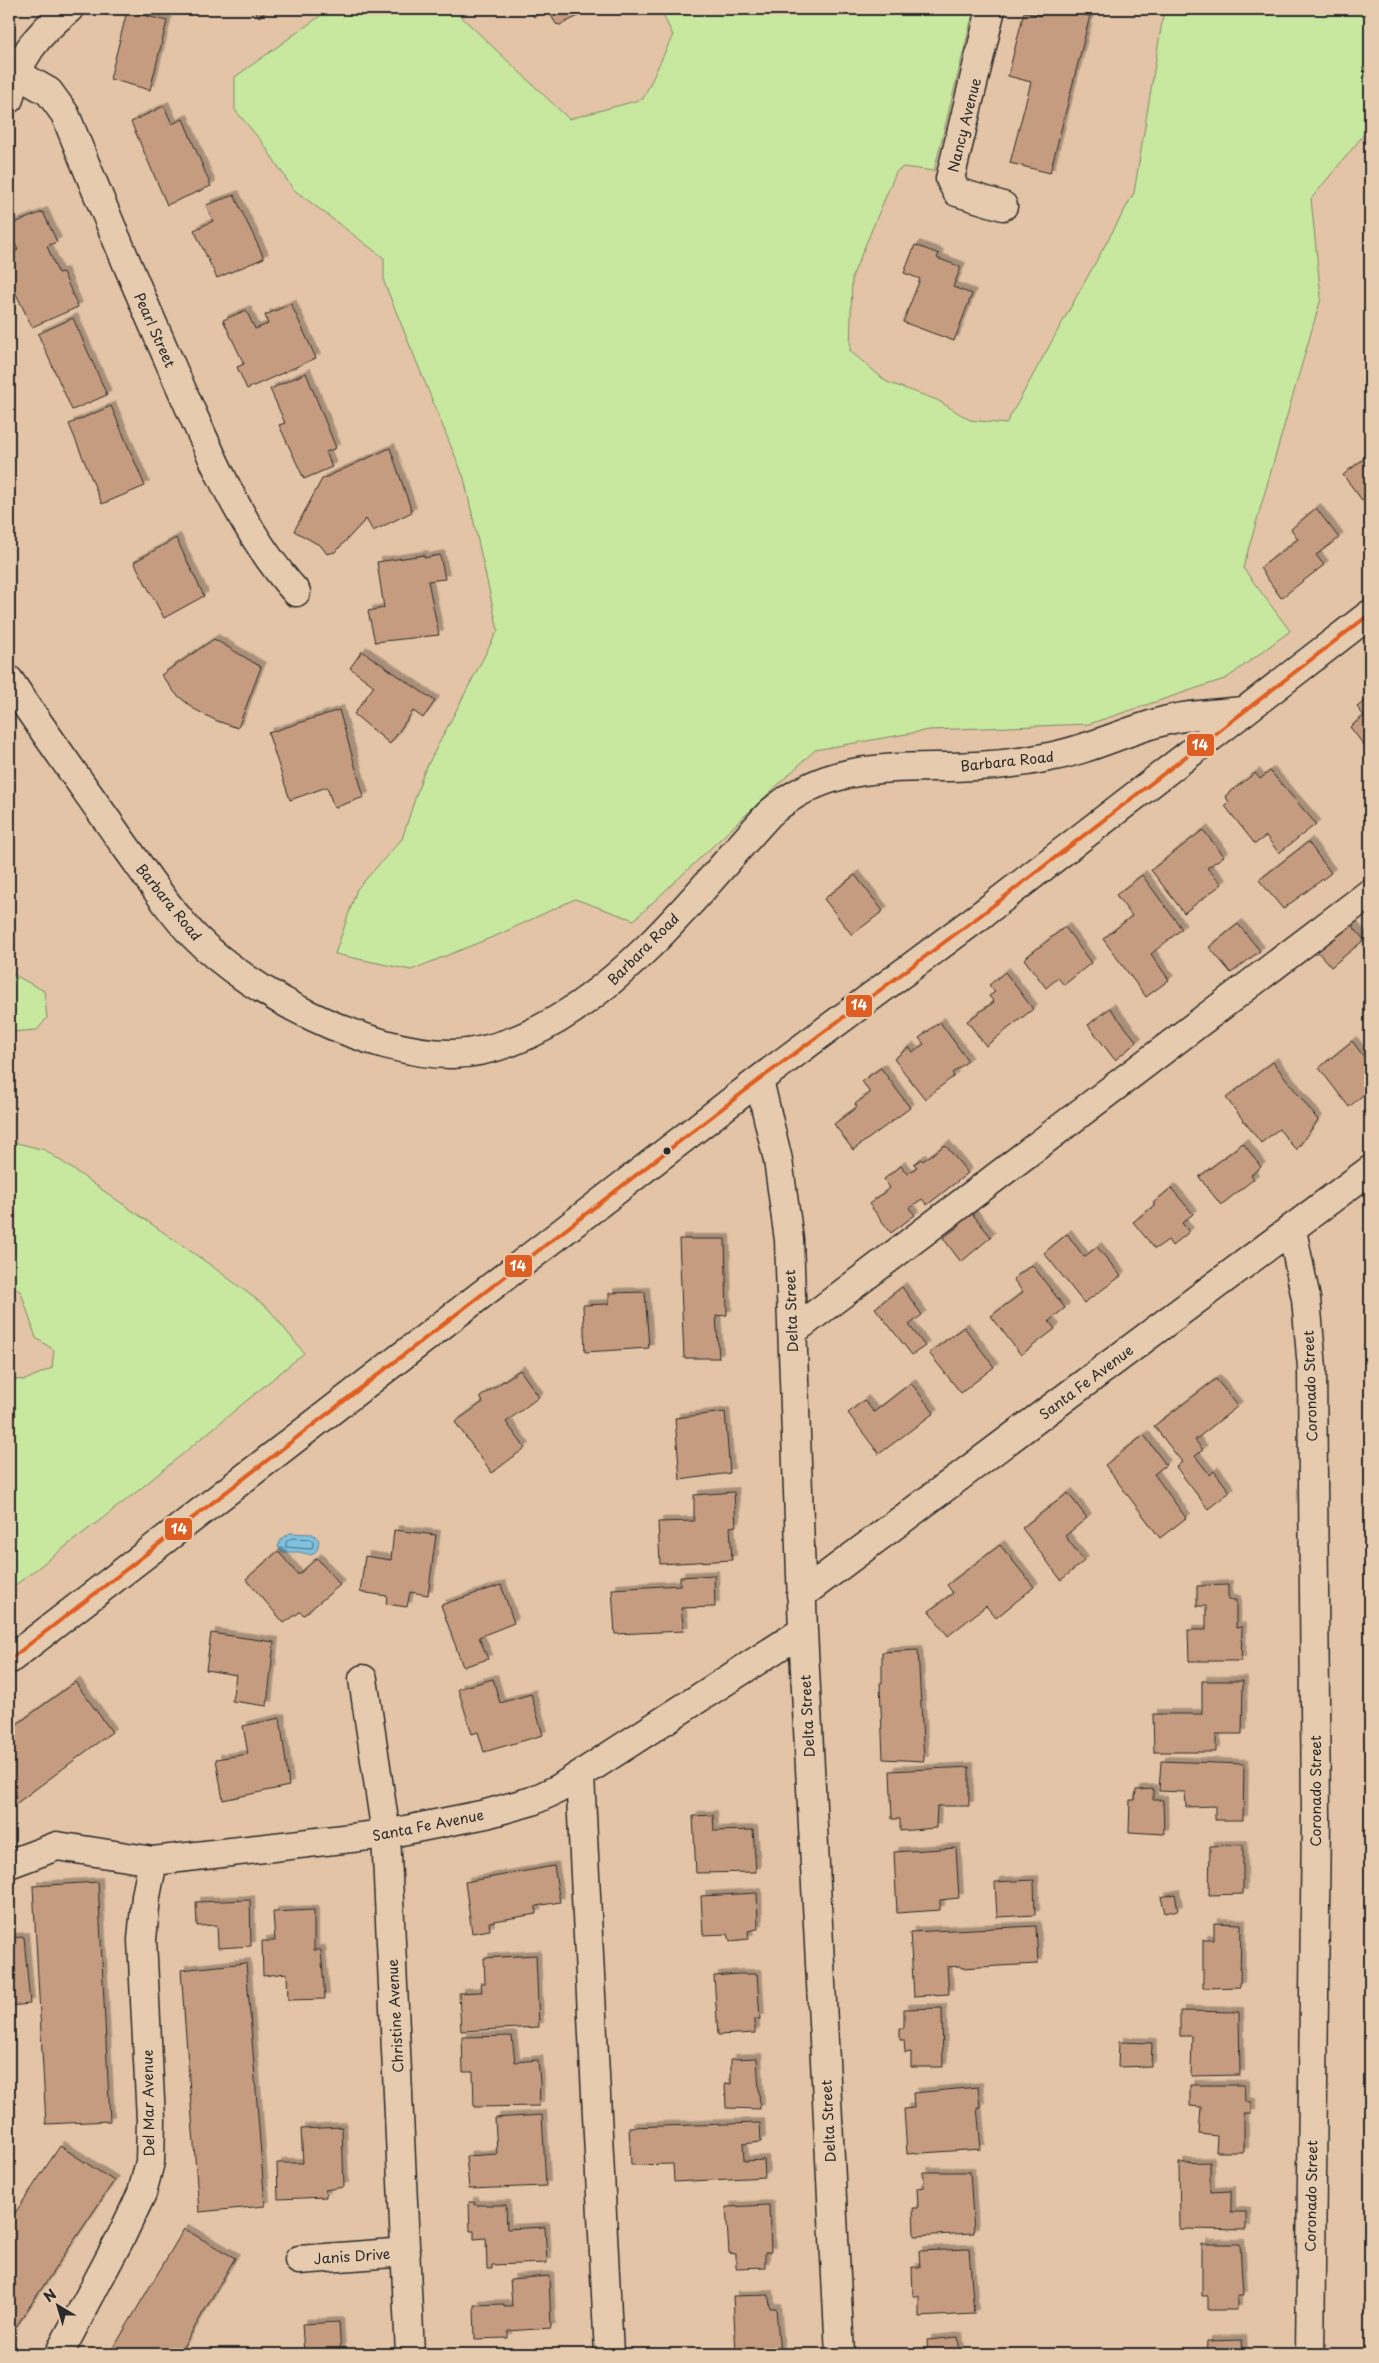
<svg xmlns="http://www.w3.org/2000/svg" width="1379" height="2363" viewBox="0 0 1379 2363" font-family="'Playpen Sans',sans-serif">
<defs>
<filter id="shadow"><feDropShadow dx="4.5" dy="-4.5" stdDeviation="0" flood-color="#0004"/></filter>
</defs>
<rect width="100%" height="100%" fill="#e4c4a6"/>
<filter id="ink" filterUnits="userSpaceOnUse"><feTurbulence type="fractalNoise" baseFrequency=".02" numOctaves="2"/><feDisplacementMap in="SourceGraphic" scale="10" xChannelSelector="R" yChannelSelector="G"/><feConvolveMatrix kernelMatrix="1 2 1 2 8 2 1 2 1" color-interpolation-filters="sRGB"/></filter>
<g filter="url(#ink)">
<path fill="#c8e8a0" stroke="#7a8a66" d="M 330,9 L 453,9 L 569,119 L 643,99 L 673,35 L 660,9 L 974,9 L 934,171 L 903,167 L 896,172 L 852,277 L 850,351 L 887,382 L 937,400 L 970,420 L 1006,424 L 1134,193 L 1163,16 L 1167,9 L 1370,9 L 1370,127 L 1311,199 L 1321,298 L 1243,568 L 1290,631 L 1227,678 L 1089,724 L 929,730 L 815,750 L 634,920 L 575,899 L 500,934 L 411,970 L 335,954 L 357,889 L 402,839 L 423,774 L 498,630 L 464,478 L 384,282 L 384,258 L 293,189 L 262,142 L 235,110 L 235,77 Z
M 9,972 L 44,991 L 47,1018 L 37,1030 L 9,1032 Z
M 9,1141 L 45,1150 L 209,1264 L 268,1308 L 304,1353 L 139,1490 L 9,1590 L 9,1379 L 25,1380 L 52,1368 L 54,1350 L 36,1338 L 21,1292 L 9,1283 Z"/>
<path fill="#80c3e1" stroke="#5e8698" d="M 290,1533 L 313,1534 L 319,1540 L 317,1550 L 312,1555 L 299,1552 L 283,1552 L 278,1547 L 281,1539 Z"/>
<g fill="none" stroke-linecap="round" stroke-linejoin="round">
<path stroke="#4d6874" stroke-width="1" d="M 292,1538 L 311,1539 L 313,1542 L 313,1547 L 310,1549 L 286,1547 L 286,1542 Z"/>
</g>
<path fill="#c59c7f" stroke="#2b2b2b" filter="url(#shadow)" d="M 253,9 L 270,9 L 259,17 Z
M 526,9 L 593,9 L 560,25 L 556,24 L 548,10 L 534,17 Z
M 1043,9 L 1059,9 L 1090,16 L 1050,173 L 1010,163 L 1031,82 L 1008,76 L 1024,12 L 1041,16 Z
M 127,11 L 167,21 L 150,90 L 110,79 Z
M 164,106 L 172,124 L 183,119 L 211,186 L 167,205 L 131,122 Z
M 234,195 L 264,258 L 217,278 L 194,230 L 213,221 L 206,205 Z
M 43,212 L 57,242 L 47,246 L 58,273 L 63,272 L 78,307 L 32,327 L 9,279 L 9,254 L 18,250 L 9,231 L 9,225 Z
M 915,245 L 939,254 L 937,258 L 961,267 L 953,287 L 972,294 L 954,341 L 903,322 L 920,279 L 904,273 Z
M 291,304 L 316,358 L 247,389 L 237,367 L 244,364 L 223,320 L 246,310 L 255,329 L 268,324 L 265,315 Z
M 73,318 L 107,395 L 72,410 L 38,334 Z
M 306,373 L 336,448 L 326,452 L 332,467 L 304,479 L 279,425 L 285,423 L 270,389 Z
M 111,406 L 145,486 L 102,504 L 69,424 Z
M 390,448 L 412,512 L 373,531 L 366,519 L 335,552 L 327,554 L 321,546 L 294,531 L 322,479 Z
M 1370,454 L 1370,494 L 1362,500 L 1343,475 Z
M 1316,508 L 1339,538 L 1316,555 L 1324,565 L 1281,598 L 1260,568 L 1298,539 L 1291,529 Z
M 176,538 L 204,596 L 164,618 L 134,562 Z
M 424,555 L 424,558 L 440,555 L 445,579 L 428,581 L 439,635 L 375,642 L 368,611 L 384,608 L 377,562 Z
M 214,639 L 261,667 L 238,728 L 217,721 L 194,709 L 176,694 L 161,675 Z
M 362,651 L 435,701 L 423,718 L 413,711 L 390,744 L 354,714 L 374,686 L 350,668 Z
M 1370,697 L 1370,753 L 1350,727 L 1364,716 L 1357,707 Z
M 339,710 L 364,797 L 334,808 L 327,787 L 290,800 L 268,733 Z
M 1270,771 L 1316,824 L 1279,853 L 1266,836 L 1255,844 L 1225,806 L 1229,802 L 1225,796 L 1255,773 L 1260,779 Z
M 1203,830 L 1224,856 L 1207,868 L 1222,884 L 1184,913 L 1151,870 Z
M 1308,842 L 1331,873 L 1283,909 L 1259,880 Z
M 855,875 L 883,911 L 852,935 L 824,899 Z
M 1142,875 L 1182,929 L 1151,954 L 1169,980 L 1146,997 L 1103,939 L 1132,916 L 1116,895 Z
M 1238,924 L 1260,951 L 1231,973 L 1209,947 Z
M 1351,924 L 1364,940 L 1331,967 L 1317,951 Z
M 1065,927 L 1091,963 L 1064,985 L 1058,978 L 1046,988 L 1024,959 Z
M 1005,972 L 1033,1009 L 986,1046 L 967,1021 L 994,1002 L 989,996 L 995,992 L 989,985 Z
M 1110,1008 L 1137,1042 L 1115,1060 L 1088,1025 Z
M 940,1022 L 968,1061 L 952,1073 L 954,1076 L 925,1099 L 894,1059 L 909,1047 L 913,1052 L 924,1044 L 919,1038 Z
M 1352,1041 L 1370,1065 L 1370,1089 L 1349,1107 L 1319,1068 Z
M 1273,1062 L 1318,1120 L 1296,1150 L 1279,1129 L 1261,1143 L 1226,1098 Z
M 881,1068 L 910,1108 L 853,1150 L 834,1124 L 857,1107 L 855,1104 L 870,1093 L 862,1081 Z
M 1243,1143 L 1261,1167 L 1251,1175 L 1254,1179 L 1221,1205 L 1199,1177 Z
M 945,1145 L 968,1173 L 927,1205 L 922,1199 L 909,1208 L 915,1215 L 891,1233 L 869,1204 L 890,1188 L 884,1179 L 901,1166 L 907,1174 L 917,1167 L 914,1164 L 921,1159 L 923,1161 Z
M 1171,1188 L 1193,1214 L 1182,1223 L 1189,1232 L 1172,1246 L 1168,1240 L 1155,1249 L 1133,1222 L 1155,1205 L 1153,1203 Z
M 970,1211 L 991,1237 L 961,1262 L 943,1238 L 960,1225 L 958,1221 Z
M 1067,1234 L 1084,1257 L 1097,1247 L 1121,1276 L 1084,1303 L 1044,1253 Z
M 679,1239 L 725,1239 L 727,1315 L 716,1316 L 719,1358 L 684,1358 Z
M 1032,1265 L 1065,1308 L 1049,1321 L 1055,1329 L 1021,1355 L 991,1316 L 1023,1292 L 1013,1279 Z
M 902,1287 L 922,1315 L 909,1325 L 925,1346 L 912,1355 L 875,1308 Z
M 645,1292 L 649,1348 L 585,1352 L 583,1305 L 609,1304 L 609,1293 Z
M 964,1327 L 994,1367 L 961,1393 L 929,1353 Z
M 520,1370 L 539,1397 L 506,1422 L 525,1448 L 492,1473 L 455,1422 L 483,1402 L 480,1397 Z
M 1216,1379 L 1238,1406 L 1195,1440 L 1203,1450 L 1195,1456 L 1210,1475 L 1214,1471 L 1230,1492 L 1208,1509 L 1176,1467 L 1182,1462 L 1154,1426 Z
M 911,1383 L 934,1413 L 879,1454 L 848,1413 L 864,1400 L 874,1412 Z
M 725,1412 L 730,1473 L 680,1480 L 675,1418 Z
M 1144,1435 L 1166,1465 L 1154,1474 L 1186,1518 L 1160,1538 L 1105,1465 Z
M 734,1492 L 736,1526 L 730,1527 L 732,1560 L 660,1564 L 658,1522 L 694,1521 L 694,1495 Z
M 1068,1493 L 1087,1518 L 1065,1536 L 1084,1561 L 1061,1580 L 1022,1528 Z
M 394,1530 L 436,1535 L 428,1595 L 410,1592 L 407,1607 L 386,1604 L 387,1596 L 360,1592 L 365,1556 L 391,1560 Z
M 1000,1545 L 1034,1587 L 996,1618 L 986,1606 L 948,1636 L 929,1611 L 953,1593 L 947,1585 Z
M 278,1551 L 298,1575 L 317,1558 L 340,1585 L 304,1615 L 300,1612 L 284,1623 L 246,1579 Z
M 714,1575 L 715,1607 L 681,1608 L 684,1631 L 615,1634 L 612,1589 L 680,1585 L 680,1577 Z
M 501,1585 L 514,1623 L 479,1637 L 488,1659 L 463,1667 L 441,1605 Z
M 1228,1585 L 1228,1600 L 1236,1600 L 1236,1628 L 1242,1627 L 1241,1661 L 1189,1661 L 1188,1630 L 1206,1630 L 1206,1606 L 1197,1606 L 1197,1586 Z
M 211,1633 L 274,1642 L 267,1706 L 232,1701 L 236,1675 L 206,1670 Z
M 918,1650 L 924,1761 L 883,1759 L 880,1683 L 882,1683 L 882,1652 Z
M 493,1679 L 500,1703 L 531,1694 L 543,1735 L 484,1752 L 478,1732 L 472,1734 L 458,1689 Z
M 1202,1681 L 1243,1681 L 1242,1734 L 1216,1734 L 1216,1752 L 1154,1752 L 1153,1714 L 1202,1714 Z
M 75,1682 L 112,1732 L 9,1809 L 9,1730 Z
M 280,1718 L 289,1786 L 223,1800 L 216,1759 L 248,1754 L 243,1726 Z
M 1161,1761 L 1244,1764 L 1243,1820 L 1215,1820 L 1215,1806 L 1186,1807 L 1185,1792 L 1159,1791 Z
M 969,1767 L 969,1806 L 937,1806 L 936,1828 L 900,1831 L 900,1819 L 892,1819 L 890,1771 Z
M 1153,1789 L 1153,1800 L 1163,1800 L 1164,1834 L 1129,1832 L 1130,1800 L 1135,1800 L 1136,1790 Z
M 713,1815 L 714,1831 L 753,1830 L 756,1872 L 696,1873 L 693,1816 Z
M 1243,1845 L 1243,1894 L 1209,1895 L 1210,1846 Z
M 956,1848 L 959,1898 L 940,1900 L 940,1910 L 897,1913 L 894,1852 Z
M 554,1866 L 560,1902 L 536,1906 L 536,1914 L 489,1922 L 490,1930 L 472,1933 L 465,1882 Z
M 1034,1880 L 1035,1915 L 997,1917 L 995,1882 Z
M 98,1882 L 110,2121 L 46,2124 L 33,1886 Z
M 757,1893 L 758,1929 L 748,1931 L 749,1939 L 730,1941 L 728,1934 L 703,1935 L 701,1896 Z
M 1175,1894 L 1178,1910 L 1165,1913 L 1161,1897 Z
M 250,1900 L 251,1946 L 218,1948 L 217,1925 L 197,1926 L 196,1902 Z
M 314,1910 L 314,1950 L 321,1950 L 325,1999 L 288,2000 L 287,1973 L 263,1976 L 262,1941 L 275,1941 L 273,1912 Z
M 1214,1923 L 1241,1924 L 1240,1987 L 1203,1988 L 1203,1940 L 1214,1940 Z
M 1036,1926 L 1038,1964 L 961,1968 L 961,1966 L 947,1967 L 949,1994 L 914,1996 L 910,1932 Z
M 24,1937 L 30,2004 L 9,2006 L 9,1938 Z
M 536,1955 L 539,2027 L 461,2031 L 459,1993 L 482,1992 L 481,1983 L 485,1983 L 484,1958 Z
M 246,1963 L 265,2206 L 199,2212 L 181,1970 Z
M 738,1974 L 757,1974 L 760,2019 L 755,2019 L 755,2033 L 718,2035 L 714,1976 Z
M 942,2008 L 943,2067 L 911,2067 L 911,2052 L 905,2053 L 904,2040 L 900,2040 L 900,2028 L 904,2028 L 904,2009 Z
M 1180,2011 L 1239,2012 L 1240,2075 L 1191,2076 L 1192,2036 L 1180,2036 Z
M 512,2036 L 515,2062 L 538,2060 L 540,2083 L 539,2106 L 474,2107 L 473,2072 L 463,2072 L 462,2037 Z
M 1119,2042 L 1152,2043 L 1151,2066 L 1118,2067 Z
M 757,2058 L 760,2109 L 726,2108 L 725,2083 L 731,2084 L 731,2059 Z
M 1190,2085 L 1244,2085 L 1245,2102 L 1251,2102 L 1251,2114 L 1244,2114 L 1244,2152 L 1216,2152 L 1217,2136 L 1199,2134 L 1201,2107 L 1190,2106 Z
M 978,2087 L 980,2107 L 977,2107 L 981,2149 L 907,2154 L 904,2109 L 914,2108 L 913,2093 Z
M 542,2115 L 546,2186 L 469,2189 L 466,2156 L 497,2154 L 495,2118 Z
M 760,2123 L 761,2142 L 743,2144 L 744,2161 L 764,2160 L 765,2177 L 674,2182 L 673,2164 L 631,2165 L 629,2127 Z
M 342,2127 L 344,2187 L 325,2190 L 326,2197 L 278,2199 L 277,2163 L 303,2163 L 301,2129 Z
M 60,2146 L 114,2181 L 9,2337 L 9,2222 Z
M 1210,2162 L 1210,2192 L 1231,2191 L 1231,2212 L 1246,2212 L 1246,2230 L 1180,2229 L 1179,2163 Z
M 923,2172 L 970,2172 L 974,2233 L 914,2236 L 913,2208 L 918,2208 L 917,2188 L 924,2187 Z
M 469,2202 L 474,2202 L 475,2205 L 506,2205 L 507,2229 L 545,2227 L 547,2263 L 492,2265 L 492,2269 L 487,2269 L 486,2238 L 474,2239 L 474,2231 L 470,2231 Z
M 769,2205 L 771,2252 L 765,2252 L 765,2267 L 736,2268 L 736,2254 L 729,2253 L 726,2207 Z
M 184,2229 L 235,2258 L 179,2354 L 110,2354 Z
M 1202,2244 L 1240,2244 L 1243,2296 L 1237,2296 L 1237,2310 L 1208,2310 L 1208,2296 L 1202,2296 Z
M 969,2249 L 974,2314 L 919,2317 L 919,2296 L 913,2296 L 912,2267 L 920,2267 L 919,2251 Z
M 549,2276 L 551,2328 L 508,2331 L 508,2338 L 475,2339 L 474,2305 L 504,2304 L 504,2306 L 512,2306 L 510,2279 Z
M 769,2295 L 770,2308 L 776,2308 L 780,2354 L 736,2354 L 733,2296 Z
M 339,2322 L 341,2354 L 304,2354 L 302,2324 Z
M 958,2337 L 960,2354 L 928,2354 L 927,2340 Z
M 1242,2340 L 1243,2354 L 1206,2354 L 1207,2341 Z"/>
<g fill="none" stroke-linecap="round" stroke-linejoin="round">
<defs>
<path id="minor" d="M 991,9 L 950,179 L 957,192 L 1003,206
M 9,69 L 49,92 L 65,114 C 101,203 138,291 177,379 C 210,453 241,531 296,592
M 9,99 C 18,58 37,34 69,9
M 9,680 C 46,735 85,789 123,843 C 146,874 167,908 194,936 C 251,994 370,1055 453,1054 C 490,1053 526,1038 558,1019 C 643,967 703,886 769,814 C 831,758 902,770 977,766 C 1001,765 1025,762 1049,757 C 1089,750 1125,731 1164,721 C 1189,714 1218,714 1243,711
M 759,1080 L 778,1160 L 789,1240 L 803,1631 L 840,2354
M 1292,1230 L 1306,1299 L 1312,1368 L 1316,1816 L 1310,2354
M 792,1332 L 1370,893
M 801,1595 L 1370,1170
M 9,1660 L 759,1080 L 981,915 L 1370,614
M 363,1679 L 386,1834 L 410,2354
M 580,1776 L 609,2354
M 9,1864 L 57,1846 L 153,1861 L 386,1834 L 486,1814 L 532,1801 L 558,1789 L 803,1631
M 299,2260 L 406,2252
M 59,2354 L 122,2235 L 142,2193 L 150,2162 L 151,2120 L 142,1940 L 146,1896 L 153,1861"/>
</defs>
<use href="#minor" stroke="#2b2b2b" stroke-width="31"/>
<use href="#minor" stroke="#e7cbae" stroke-width="28"/>
<defs>
<path id="bus-1" d="M 9,1660 L 759,1080 L 981,915 L 1370,614"/>
</defs>
<use href="#bus-1" stroke="#e7cbae" stroke-width="8"/>
<use href="#bus-1" stroke="#de5f23" stroke-width="4"/>
</g>
</g>
<circle fill="#2b2b2b" stroke="#e7cbae" stroke-width="2" cx="667" cy="1151" r="4.5"/>
<g text-anchor="middle" dominant-baseline="central" stroke-width="4" stroke-linejoin="round" paint-order="stroke">
<g font-size="14" fill="#2b2b2b" stroke="#e7cbae">
<text transform="translate(964 125) rotate(-76)">Nancy Avenue</text>
<text transform="translate(155 330) rotate(66)">Pearl Street</text>
<text transform="translate(1007 761) rotate(-6)">Barbara Road</text>
<text transform="translate(169 902) rotate(51)">Barbara Road</text>
<text transform="translate(643 949) rotate(-45)">Barbara Road</text>
<text transform="translate(791 1311) rotate(-92)">Delta Street</text>
<text transform="translate(1086 1382) rotate(-37)">Santa Fe Avenue</text>
<text transform="translate(1310 1386) rotate(-92)">Coronado Street</text>
<text transform="translate(807 1716) rotate(-93)">Delta Street</text>
<text transform="translate(1315 1791) rotate(-90)">Coronado Street</text>
<text transform="translate(428 1825) rotate(-11)">Santa Fe Avenue</text>
<text transform="translate(395 2016) rotate(-93)">Christine Avenue</text>
<text transform="translate(148 2103) rotate(-91)">Del Mar Avenue</text>
<text transform="translate(828 2121) rotate(-93)">Delta Street</text>
<text transform="translate(1311 2196) rotate(-89)">Coronado Street</text>
<text transform="translate(352 2256) rotate(-4)">Janis Drive</text>
</g>
</g>
<g stroke="#e7cbae" stroke-width="2">
<rect x="1186" y="733" width="29" height="24" rx="5" fill="#de5f23"/>
<rect x="845" y="994" width="28" height="24" rx="5" fill="#de5f23"/>
<rect x="504" y="1254" width="29" height="24" rx="5" fill="#de5f23"/>
<rect x="164" y="1517" width="29" height="24" rx="5" fill="#de5f23"/>
</g>
<g font-size="14" text-anchor="middle" font-weight="bold" fill="#fff">
<text x="1200" y="750">14</text>
<text x="859" y="1010">14</text>
<text x="518" y="1271">14</text>
<text x="179" y="1534">14</text>
</g>
<rect width="1379" height="2363" fill="none" stroke="#e7cbae" stroke-width="30"/>
<rect x="15" y="15" width="1349" height="2333" fill="none" stroke="#2b2b2b" stroke-width="2" filter="url(#ink)"/>
<g transform="translate(58 2306) rotate(322)" stroke="#e7cbae" stroke-width="4" paint-order="stroke">
<path d="M0-4L9 19L0 12L-9 19Z" fill="#2b2b2b"/>
<text y="-8" font-size="14" font-weight="bold" text-anchor="middle" fill="#2b2b2b">N</text>
</g>
</svg>
